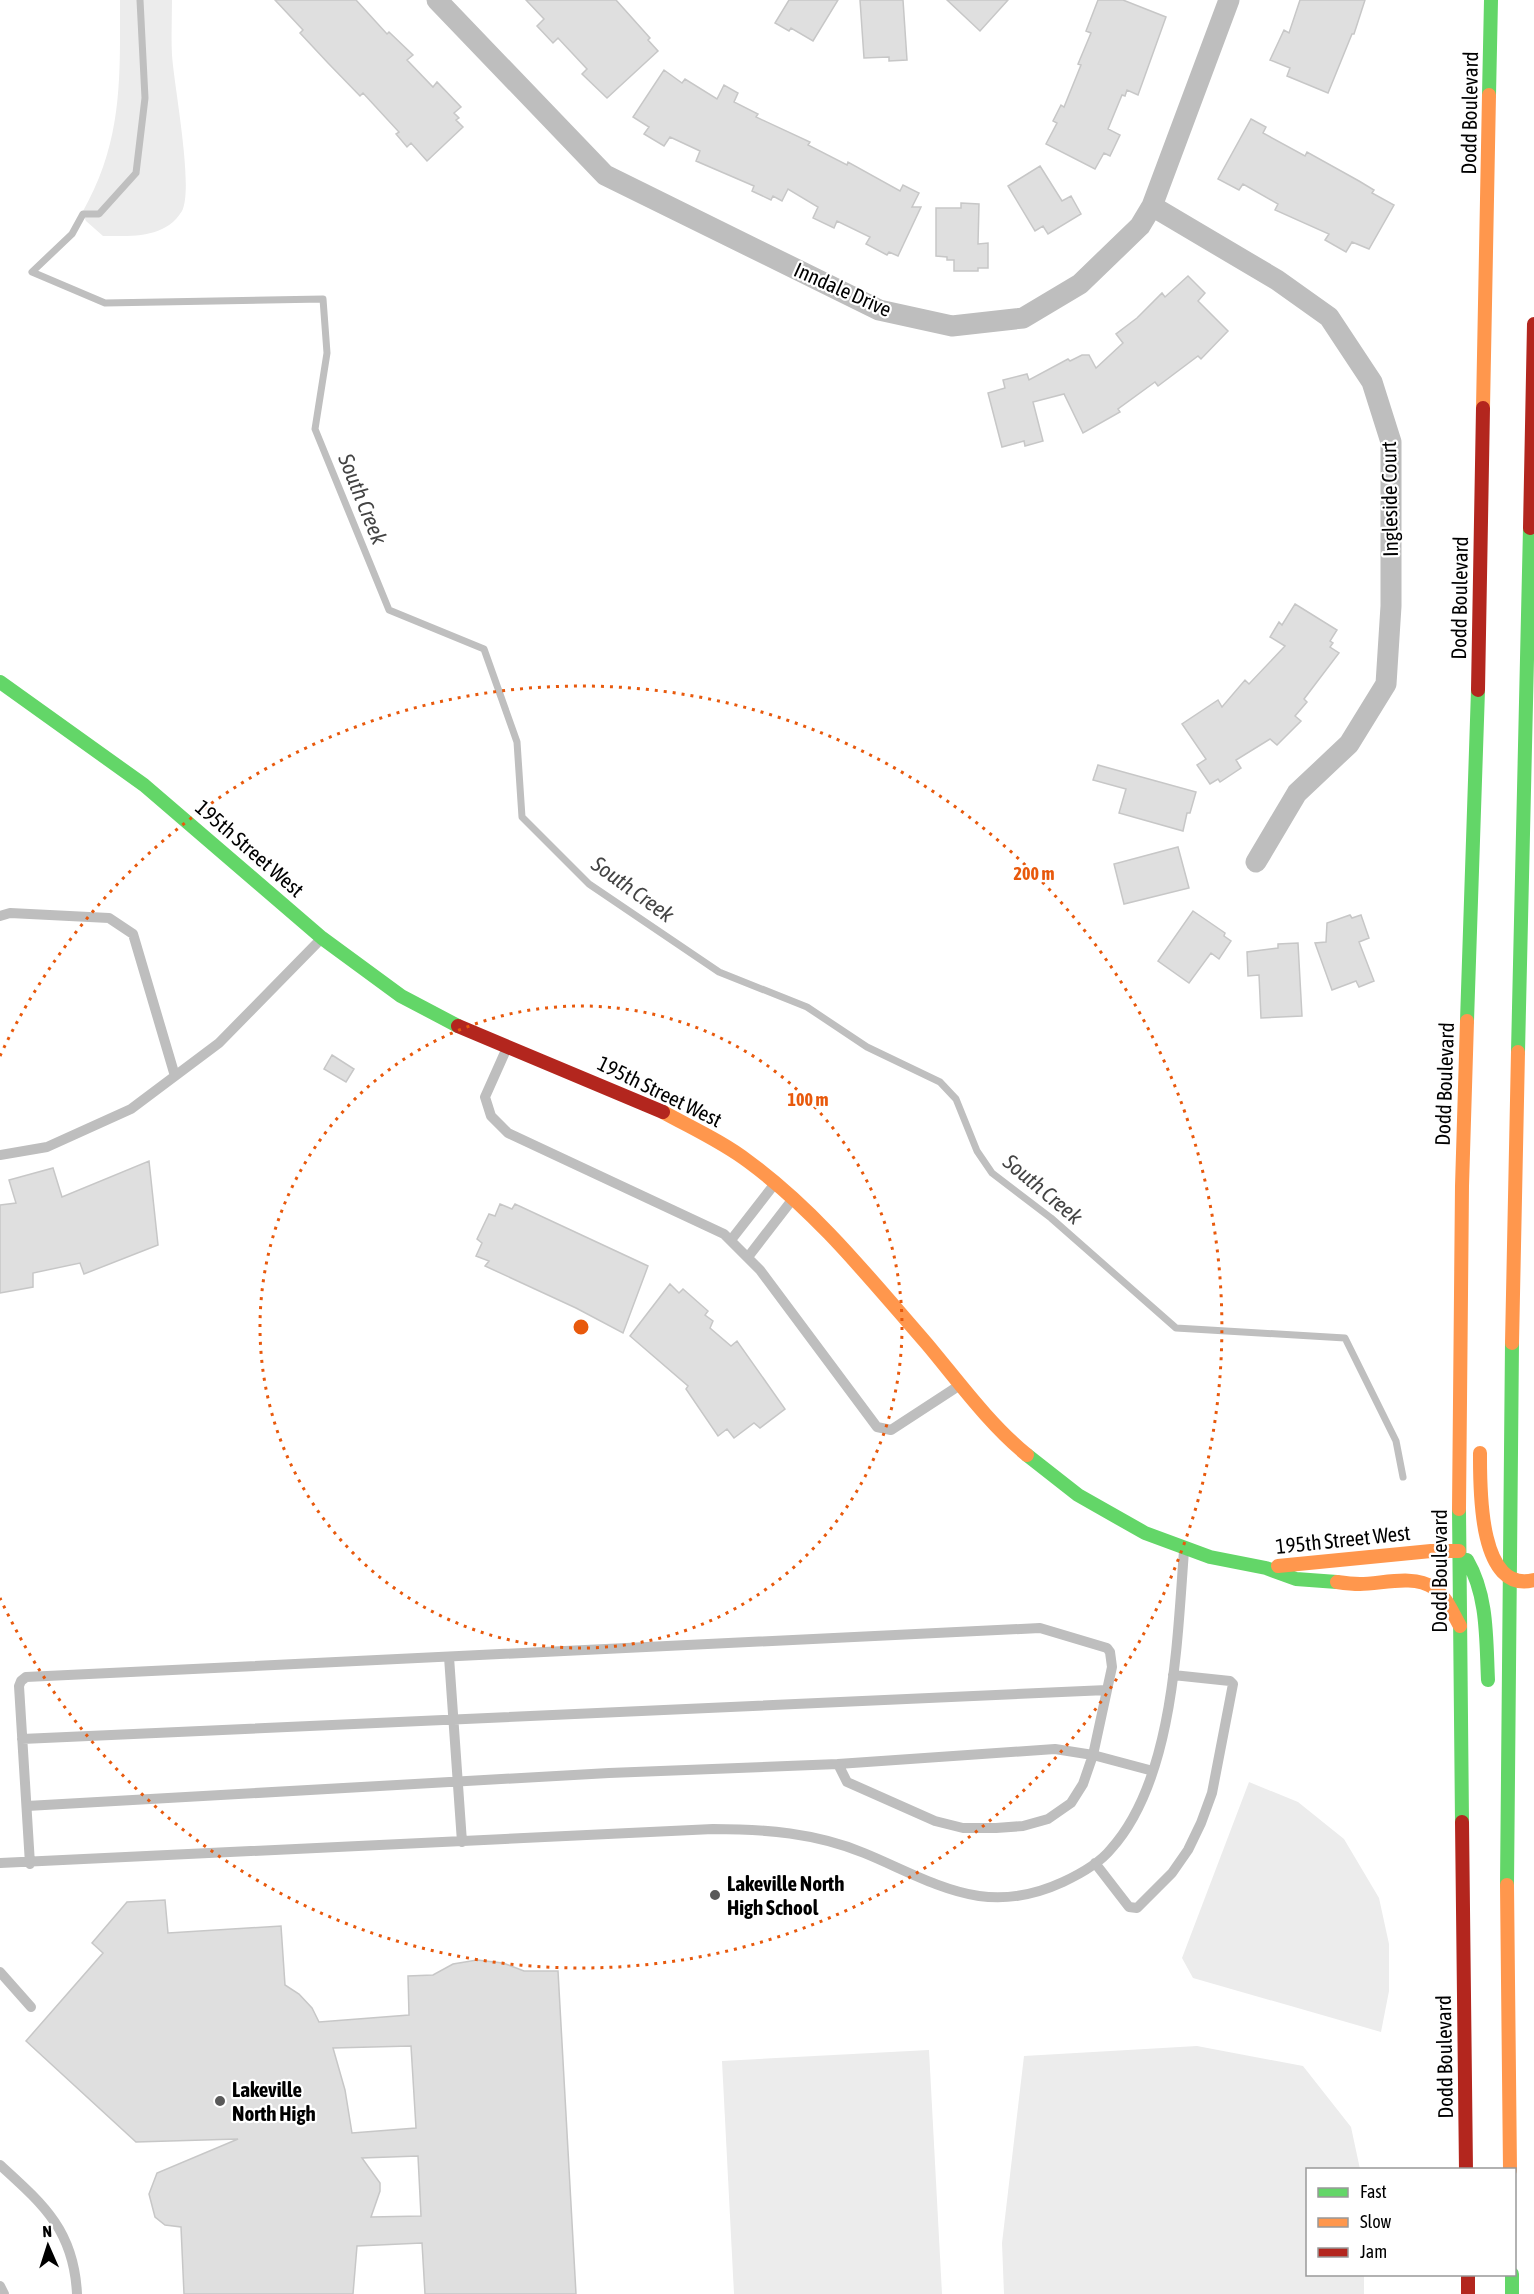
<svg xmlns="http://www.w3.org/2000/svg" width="1534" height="2294" viewBox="0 0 1534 2294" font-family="'Asap Condensed',sans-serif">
<rect width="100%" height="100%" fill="#fff"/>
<path fill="#ececec" d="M 120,0 L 172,0 C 172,18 171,37 172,55 C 174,86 194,188 182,211 C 165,239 131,236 103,236 L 86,221 L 82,213 C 123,141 120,80 120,0 Z
M 1249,1782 L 1298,1802 L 1344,1839 L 1379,1898 L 1389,1944 L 1389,1991 L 1381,2032 L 1193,1978 L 1182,1958 Z
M 1197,2046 L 1303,2066 L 1351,2127 L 1360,2169 L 1308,2170 L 1308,2274 L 1364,2275 L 1364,2294 L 1004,2294 L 1002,2243 L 1024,2056 Z
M 929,2050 L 942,2294 L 734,2294 L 722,2061 Z"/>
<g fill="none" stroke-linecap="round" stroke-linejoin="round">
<path stroke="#bfbfbf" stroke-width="7" d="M 140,0 L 145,98 L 136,173 L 99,214 L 83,214 L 72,234 L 32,272 L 105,303 L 323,299 L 327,353 L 315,429 L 389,610 L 484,649 L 517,742 L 522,817 L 589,884 L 719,972 L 807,1007 L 867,1047 L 940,1082 L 956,1099 L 977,1151 L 992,1173 L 1051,1218 L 1176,1328 L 1345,1338 L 1396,1441 L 1403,1477"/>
</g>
<path fill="#dfdfdf" stroke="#c7c7c7" stroke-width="1.5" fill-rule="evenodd" d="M 275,0 L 356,0 L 387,34 L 389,32 L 413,55 L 407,60 L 433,87 L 437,82 L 461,107 L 454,113 L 459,118 L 456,120 L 463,127 L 427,161 L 411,143 L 407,147 L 396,134 L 399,132 L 363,93 L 360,96 L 328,63 L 300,33 L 303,30 Z
M 526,0 L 616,0 L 650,38 L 648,40 L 658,51 L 607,98 L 582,74 L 587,69 L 558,38 L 553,43 L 537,26 L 544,19 Z
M 789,0 L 838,0 L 813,41 L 791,28 L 789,31 L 775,23 Z
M 860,0 L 903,0 L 907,60 L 889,61 L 889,57 L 864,58 Z
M 947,0 L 1008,0 L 980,31 Z
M 1098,0 L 1123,0 L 1166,17 L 1138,95 L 1127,90 L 1125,96 L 1122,95 L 1108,129 L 1120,135 L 1110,156 L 1104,153 L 1095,169 L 1046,144 L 1057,123 L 1053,121 L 1061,105 L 1064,107 L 1081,65 L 1078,64 L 1091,33 L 1086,31 Z
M 1300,0 L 1365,0 L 1354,34 L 1352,34 L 1328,93 L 1287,76 L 1290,68 L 1270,60 L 1284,30 L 1289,33 Z
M 664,70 L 682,83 L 685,79 L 717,99 L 724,85 L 738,93 L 734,102 L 758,114 L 756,117 L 810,142 L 808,145 L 847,165 L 848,162 L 900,191 L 903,185 L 919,193 L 912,207 L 921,207 L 898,256 L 889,252 L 887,255 L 866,244 L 870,237 L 837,221 L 834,228 L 813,218 L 818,207 L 788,189 L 782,201 L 773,196 L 771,200 L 752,191 L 754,186 L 696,161 L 700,151 L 670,137 L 664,146 L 644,134 L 649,127 L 633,117 Z
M 1251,119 L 1266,127 L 1263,133 L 1305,156 L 1307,152 L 1359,181 L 1374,190 L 1372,193 L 1394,205 L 1369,249 L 1352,242 L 1346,252 L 1325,240 L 1329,234 L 1275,210 L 1278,204 L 1243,184 L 1239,190 L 1218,179 Z
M 1040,166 L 1062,201 L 1071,196 L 1081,214 L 1048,234 L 1043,226 L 1035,231 L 1008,186 Z
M 961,203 L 979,204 L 978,244 L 988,243 L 988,268 L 978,268 L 978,271 L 954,271 L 954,260 L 947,260 L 947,257 L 936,256 L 936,208 L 961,208 Z
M 1188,276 L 1205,293 L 1198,301 L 1228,331 L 1201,359 L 1198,356 L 1158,386 L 1155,382 L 1118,409 L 1120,412 L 1083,433 L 1064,394 L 1033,402 L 1043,441 L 1025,446 L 1024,441 L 1002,447 L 988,393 L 1005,388 L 1003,380 L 1027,374 L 1029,380 L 1068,359 L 1070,361 L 1082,355 L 1089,355 L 1096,368 L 1123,343 L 1116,334 L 1137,318 L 1162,293 L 1165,297 Z
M 1295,604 L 1337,630 L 1330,641 L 1333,643 L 1330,647 L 1339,653 L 1304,699 L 1307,702 L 1295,716 L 1301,721 L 1277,745 L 1270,739 L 1236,760 L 1241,768 L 1220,782 L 1218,779 L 1210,784 L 1197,765 L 1206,759 L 1182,724 L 1218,700 L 1222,707 L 1245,680 L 1249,684 L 1285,646 L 1270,637 L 1279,622 L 1282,625 Z
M 1098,765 L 1196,792 L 1190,813 L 1187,813 L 1183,831 L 1119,813 L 1126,789 L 1093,780 Z
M 1178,847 L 1189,888 L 1124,904 L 1114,864 Z
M 1193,911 L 1225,933 L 1224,936 L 1231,941 L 1219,959 L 1211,953 L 1189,983 L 1158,961 Z
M 1350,915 L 1352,918 L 1361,915 L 1369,938 L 1359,942 L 1374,981 L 1359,987 L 1356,981 L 1332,990 L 1315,943 L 1326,942 L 1327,923 Z
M 1298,943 L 1302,1016 L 1261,1018 L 1259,975 L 1248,976 L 1247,952 L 1278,948 L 1278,944 Z
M 332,1055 L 354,1069 L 346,1082 L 324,1069 Z
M 149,1161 L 158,1245 L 84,1274 L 80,1263 L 33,1273 L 33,1287 L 0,1293 L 0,1205 L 16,1203 L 9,1180 L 53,1168 L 62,1197 Z
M 500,1204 L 512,1209 L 515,1204 L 648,1266 L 623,1333 L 576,1308 L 485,1266 L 489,1261 L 476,1256 L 482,1243 L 477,1239 L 489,1214 L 495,1216 Z
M 670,1284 L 679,1293 L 683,1289 L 708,1311 L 705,1315 L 713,1321 L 710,1328 L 731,1346 L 737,1341 L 785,1409 L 760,1428 L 754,1423 L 734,1438 L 727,1429 L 718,1436 L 686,1389 L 688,1386 L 630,1336 Z
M 165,1900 L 168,1933 L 281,1926 L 285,1985 L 299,1994 L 312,2008 L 319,2022 L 409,2015 L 408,1976 L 433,1975 L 453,1964 L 477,1960 L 503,1963 L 524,1971 L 558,1971 L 576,2294 L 425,2294 L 422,2243 L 357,2246 L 353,2294 L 184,2294 L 181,2227 L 165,2225 L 155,2217 L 149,2194 L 157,2173 L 238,2139 L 136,2142 L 26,2041 L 103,1953 L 92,1943 L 127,1902 ZM 411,2046 L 416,2128 L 352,2133 L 345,2090 L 333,2048 ZM 418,2156 L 421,2216 L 371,2217 L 380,2191 L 380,2183 L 362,2158 Z"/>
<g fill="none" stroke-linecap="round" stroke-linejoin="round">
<path stroke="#bebebe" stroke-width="10" d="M 0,916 L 10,913 L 109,918 L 133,934 L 175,1076
M 506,1050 L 485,1097 L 491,1116 L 508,1133 L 724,1234 L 760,1270 L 877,1427 L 891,1430 L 960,1385
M 0,1155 L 47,1147 L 131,1109 L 219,1043 L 321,939
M 731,1240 L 773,1186
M 748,1257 L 792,1200
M 449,1657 L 462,1842
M 22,1739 L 1107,1690
M 27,1806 L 609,1773 L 838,1764 L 847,1782 L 935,1821 L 963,1828 L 996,1828 L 1023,1826 L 1048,1819 L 1071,1803 L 1083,1784 L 1093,1755 L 1055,1749 L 838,1764
M 0,1863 L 713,1829 C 765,1829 816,1833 864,1853 C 901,1868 939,1890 979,1896 C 1007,1900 1037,1894 1063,1882 C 1080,1874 1099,1864 1111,1849 C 1174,1779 1177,1641 1184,1551
M 1095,1863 L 1129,1907 L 1137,1908 L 1172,1873 L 1188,1850 L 1201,1823 L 1212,1793 L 1233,1684 L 1230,1681 L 1173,1675
M 30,1864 L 19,1686 L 21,1681 L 26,1677 L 1040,1628 L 1107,1648 L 1110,1652 L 1112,1667 L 1093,1755 L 1153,1771
M 0,1972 L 31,2007
M 0,2165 C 44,2205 74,2231 77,2294
M 0,2286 L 4,2294"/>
<path stroke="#bebebe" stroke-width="21" d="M 437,0 L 605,175 L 879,310 L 952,326 L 1023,318 L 1080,284 L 1140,226 L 1152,206 L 1229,0
M 1152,206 L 1277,280 L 1329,317 L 1372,382 L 1391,442 L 1391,606 L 1386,684 L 1349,744 L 1297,793 L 1256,862"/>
<path stroke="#63d668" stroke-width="14" d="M 1489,95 L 1491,0
M 0,682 L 144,785 L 322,938 L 401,996 L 458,1026
M 1467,1021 L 1478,690
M 1518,1052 L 1530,528
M 1027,1455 L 1078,1495 L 1145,1533 L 1210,1557 L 1266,1568 L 1296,1579 L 1337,1582
M 1459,1509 L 1462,1822
M 1467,1560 C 1488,1596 1486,1639 1488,1680
M 1507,1885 L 1512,1343
M 1512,2274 L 1512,2294"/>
<path stroke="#ff974d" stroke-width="14" d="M 1483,408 L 1489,95
M 663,1112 C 692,1128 723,1142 749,1162 C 818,1213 871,1280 927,1344 C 958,1381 989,1424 1027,1455
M 1512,1343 L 1518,1052
M 1480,1453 C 1480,1486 1478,1595 1534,1580
M 1459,1509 L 1462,1186 L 1467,1021
M 1278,1566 L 1431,1551 L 1459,1551
M 1337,1582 C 1344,1583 1352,1584 1360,1584 C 1382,1584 1413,1574 1434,1588 C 1446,1596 1453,1614 1460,1626
M 1507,1885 L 1510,2170"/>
<path stroke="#b3261e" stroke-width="14" d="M 1530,528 L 1534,324
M 1478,690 L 1483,408
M 458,1026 L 663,1112
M 1462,1822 L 1466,2170
M 1468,2274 L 1468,2294"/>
</g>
<g fill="none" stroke="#e8590c" stroke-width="3" stroke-dasharray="3 6">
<circle cx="581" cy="1327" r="321"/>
<path d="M0 1056A641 641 0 1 1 0 1598"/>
</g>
<g fill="#595959" stroke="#fff" stroke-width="2">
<circle cx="715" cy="1895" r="6"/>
<circle cx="220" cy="2101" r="6"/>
</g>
<g text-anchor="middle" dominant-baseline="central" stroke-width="4.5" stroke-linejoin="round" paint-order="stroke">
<g font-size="21" fill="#000" stroke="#fff">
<text transform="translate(1469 113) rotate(-89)">Dodd Boulevard</text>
<text transform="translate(843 289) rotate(24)">Inndale Drive</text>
<text transform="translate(1389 499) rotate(-91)">Ingleside Court</text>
<text transform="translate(1459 598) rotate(-89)">Dodd Boulevard</text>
<text transform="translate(250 848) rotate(41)">195th Street West</text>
<text transform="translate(1444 1084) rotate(-88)">Dodd Boulevard</text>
<text transform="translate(660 1091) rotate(26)">195th Street West</text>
<text transform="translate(1343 1539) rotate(-6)">195th Street West</text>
<text transform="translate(1439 1571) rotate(-90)">Dodd Boulevard</text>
<text transform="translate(1444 2057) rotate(-91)">Dodd Boulevard</text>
</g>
<g font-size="21" font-weight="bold" fill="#000" stroke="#fff" text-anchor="start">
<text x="727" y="1883">Lakeville North<tspan x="727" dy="24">High School</tspan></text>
<text x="232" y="2089">Lakeville<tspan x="232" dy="24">North High</tspan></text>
</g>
<g font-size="22" font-style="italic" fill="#444" stroke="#fff">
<text transform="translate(363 499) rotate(68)">South Creek</text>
<text transform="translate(633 889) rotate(36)">South Creek</text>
<text transform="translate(1043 1189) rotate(40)">South Creek</text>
</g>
</g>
<circle cx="581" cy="1327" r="9" fill="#e8590c" stroke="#fff" stroke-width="3"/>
<g font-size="18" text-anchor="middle" font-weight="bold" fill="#e8590c" stroke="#fff" stroke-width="4.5" stroke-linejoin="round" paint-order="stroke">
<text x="1034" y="880">200 m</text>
<text x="808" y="1106">100 m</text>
</g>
<rect x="1306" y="2168" width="210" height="108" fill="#ffffff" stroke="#999999" stroke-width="1.5"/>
<rect x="1318" y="2188" width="30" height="9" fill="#63d668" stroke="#999999" stroke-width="1.5"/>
<text x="1360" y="2198" font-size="18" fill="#000000">Fast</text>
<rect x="1318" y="2218" width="30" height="9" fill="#ff974d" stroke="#999999" stroke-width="1.5"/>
<text x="1360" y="2228" font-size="18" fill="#000000">Slow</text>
<rect x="1318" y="2248" width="30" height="9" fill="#b3261e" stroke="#999999" stroke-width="1.5"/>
<text x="1360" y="2258" font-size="18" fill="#000000">Jam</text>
<g transform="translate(48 2246) rotate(357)" stroke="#ffffff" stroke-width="4.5" paint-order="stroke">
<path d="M0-4.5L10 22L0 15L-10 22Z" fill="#000000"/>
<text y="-9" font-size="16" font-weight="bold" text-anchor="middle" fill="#000000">N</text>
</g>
</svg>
